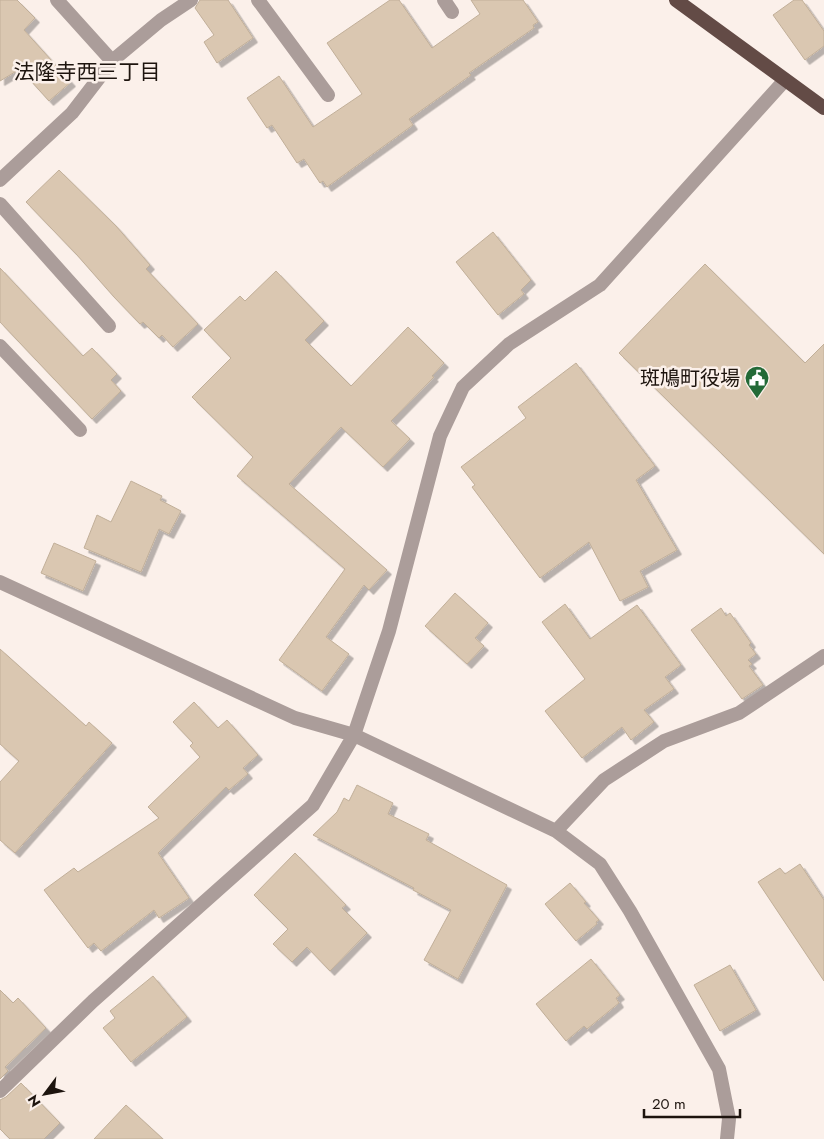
<svg xmlns="http://www.w3.org/2000/svg" width="824" height="1139" viewBox="0 0 824 1139" font-family="Jost,'Noto Sans JP',sans-serif">
<defs>
<filter id="shadow"><feDropShadow dx="4.5" dy="4.5" stdDeviation="0" flood-color="#0004"/></filter>
</defs>
<rect width="100%" height="100%" fill="#fbf0ea"/>
<path fill="#dac7b1" stroke="#c1af99" filter="url(#shadow)" d="M 0,0 L 17,0 L 35,18 L 24,30 L 71,82 L 49,101 L 20,69 L 0,81 Z
M 200,0 L 228,0 L 253,38 L 217,63 L 204,42 L 214,35 L 195,8 Z
M 390,0 L 399,0 L 432,48 L 480,14 L 471,0 L 523,0 L 538,22 L 533,25 L 534,28 L 469,73 L 471,75 L 409,119 L 413,125 L 327,187 L 323,181 L 320,183 L 304,159 L 297,163 L 272,125 L 267,128 L 247,98 L 279,76 L 313,127 L 362,94 L 327,43 Z
M 794,0 L 802,0 L 824,31 L 824,46 L 805,60 L 773,15 Z
M 59,170 L 116,226 L 150,265 L 146,269 L 198,324 L 173,347 L 162,335 L 159,338 L 143,322 L 140,324 L 114,297 L 77,255 L 26,202 Z
M 493,232 L 531,280 L 521,290 L 524,294 L 498,315 L 456,262 Z
M 705,264 L 805,363 L 824,344 L 824,554 L 619,353 Z
M 0,268 L 83,356 L 92,348 L 117,374 L 111,380 L 121,391 L 92,419 L 0,322 Z
M 276,271 L 324,321 L 305,340 L 351,386 L 408,327 L 444,363 L 432,376 L 434,377 L 391,421 L 410,439 L 383,467 L 341,427 L 289,484 L 387,570 L 369,590 L 364,585 L 326,637 L 349,654 L 322,691 L 279,660 L 345,569 L 237,476 L 253,457 L 192,397 L 231,358 L 204,330 L 240,296 L 245,301 Z
M 576,363 L 655,466 L 636,480 L 677,550 L 640,571 L 648,587 L 620,601 L 589,542 L 540,578 L 472,487 L 475,485 L 461,467 L 526,418 L 518,407 Z
M 131,481 L 162,496 L 160,500 L 181,511 L 169,534 L 159,529 L 141,572 L 84,548 L 97,515 L 111,522 Z
M 54,543 L 96,561 L 83,591 L 41,573 Z
M 455,593 L 488,623 L 475,638 L 484,646 L 467,664 L 425,626 Z
M 565,604 L 590,639 L 637,605 L 681,665 L 665,677 L 674,689 L 644,710 L 654,722 L 631,740 L 622,727 L 582,758 L 545,711 L 585,679 L 542,622 Z
M 721,608 L 726,616 L 730,613 L 751,643 L 749,645 L 756,654 L 748,660 L 752,664 L 749,666 L 763,685 L 742,699 L 691,630 Z
M 0,649 L 86,726 L 89,722 L 112,743 L 15,853 L 0,840 L 0,782 L 19,761 L 0,744 Z
M 194,702 L 218,728 L 227,720 L 258,755 L 243,768 L 248,774 L 229,790 L 226,787 L 158,853 L 189,898 L 159,918 L 154,910 L 101,951 L 94,943 L 88,948 L 44,890 L 74,868 L 78,872 L 159,818 L 148,807 L 200,757 L 190,746 L 193,743 L 173,722 Z
M 357,785 L 393,803 L 388,814 L 429,834 L 426,840 L 507,885 L 458,979 L 424,960 L 451,910 L 413,890 L 414,888 L 313,835 L 337,812 L 344,798 L 349,801 Z
M 295,853 L 346,905 L 342,908 L 367,933 L 330,971 L 307,947 L 292,962 L 273,944 L 288,929 L 254,895 Z
M 800,864 L 824,900 L 824,981 L 758,882 L 780,868 L 785,874 Z
M 570,883 L 586,902 L 584,903 L 599,920 L 596,922 L 597,924 L 576,941 L 545,904 Z
M 591,959 L 620,995 L 616,998 L 619,1003 L 587,1029 L 584,1026 L 566,1041 L 536,1004 Z
M 730,965 L 756,1010 L 720,1031 L 694,985 Z
M 153,976 L 187,1017 L 131,1062 L 103,1028 L 115,1018 L 110,1011 Z
M 0,990 L 13,1003 L 18,998 L 46,1028 L 5,1067 L 8,1071 L 0,1079 Z
M 21,1083 L 60,1123 L 44,1139 L 10,1139 L 0,1129 L 0,1100 L 6,1097 Z
M 126,1105 L 163,1139 L 94,1139 Z"/>
<g fill="none" stroke-linecap="round" stroke-linejoin="round">
<path stroke="#ab9d9a" stroke-width="14" d="M 57,0 L 112,61
M 258,0 L 328,95
M 444,0 L 452,12
M 0,180 L 72,113 L 112,61 L 161,20 L 191,0
M 0,204 L 109,326
M 0,346 L 80,430
M 0,582 L 295,718 L 354,735 L 556,831 L 600,864 L 630,911 L 719,1069 L 729,1119 L 727,1139
M 556,831 L 604,780 L 664,741 L 739,713 L 824,656
M 0,1091 L 93,1001 L 313,805 L 354,735 L 389,631 L 440,436 L 463,387 L 509,344 L 600,285 L 785,80"/>
<path stroke="#634b46" stroke-width="14" d="M 676,0 L 824,108"/>
</g>
<defs>
<symbol id="civic-pin" viewBox="-11 -11 22 30"><path d="M0 17L-7.5 6A9.5 9.5 0 1 1 7.5 6Z" fill="#236a37" stroke="#fbf0ea"/><path d="M-.6-6.5H3V-4.5H.6V-3L4-1V1h2V6H-6V1h2V-1L-.6-3ZM-1.2 2.5V6h2.4V2.5Z" fill="#fff"/></symbol>
</defs>
<g fill-rule="evenodd">
<use href="#civic-pin" x="743" y="364" width="28" height="38"/>
</g>
<g text-anchor="middle" dominant-baseline="central" stroke-width="5" stroke-linejoin="round" paint-order="stroke">
<g font-size="20" fill="#1d140e" stroke="#fbf0ea" text-anchor="end">
<text x="740" y="378">斑鳩町役場</text>
</g>
<g font-size="21" fill="#1d140e" stroke="#fbf0ea">
<text x="87" y="72">法隆寺西三丁目</text>
</g>
</g>
<g transform="translate(45 1094) rotate(238)" stroke="#fbf0ea" stroke-width="4" paint-order="stroke">
<path d="M0-4L9 19L0 12L-9 19Z" fill="#1d140e"/>
<text y="-8" font-size="14" font-weight="bold" text-anchor="middle" fill="#1d140e">N</text>
</g>
<path d="M644 1109v8h96v-8" fill="none" stroke="#1d140e" stroke-width="2.5"/>
<text x="652" y="1109" font-size="15" fill="#1d140e" stroke="#fbf0ea" stroke-width="4" paint-order="stroke">20 m</text>
</svg>
